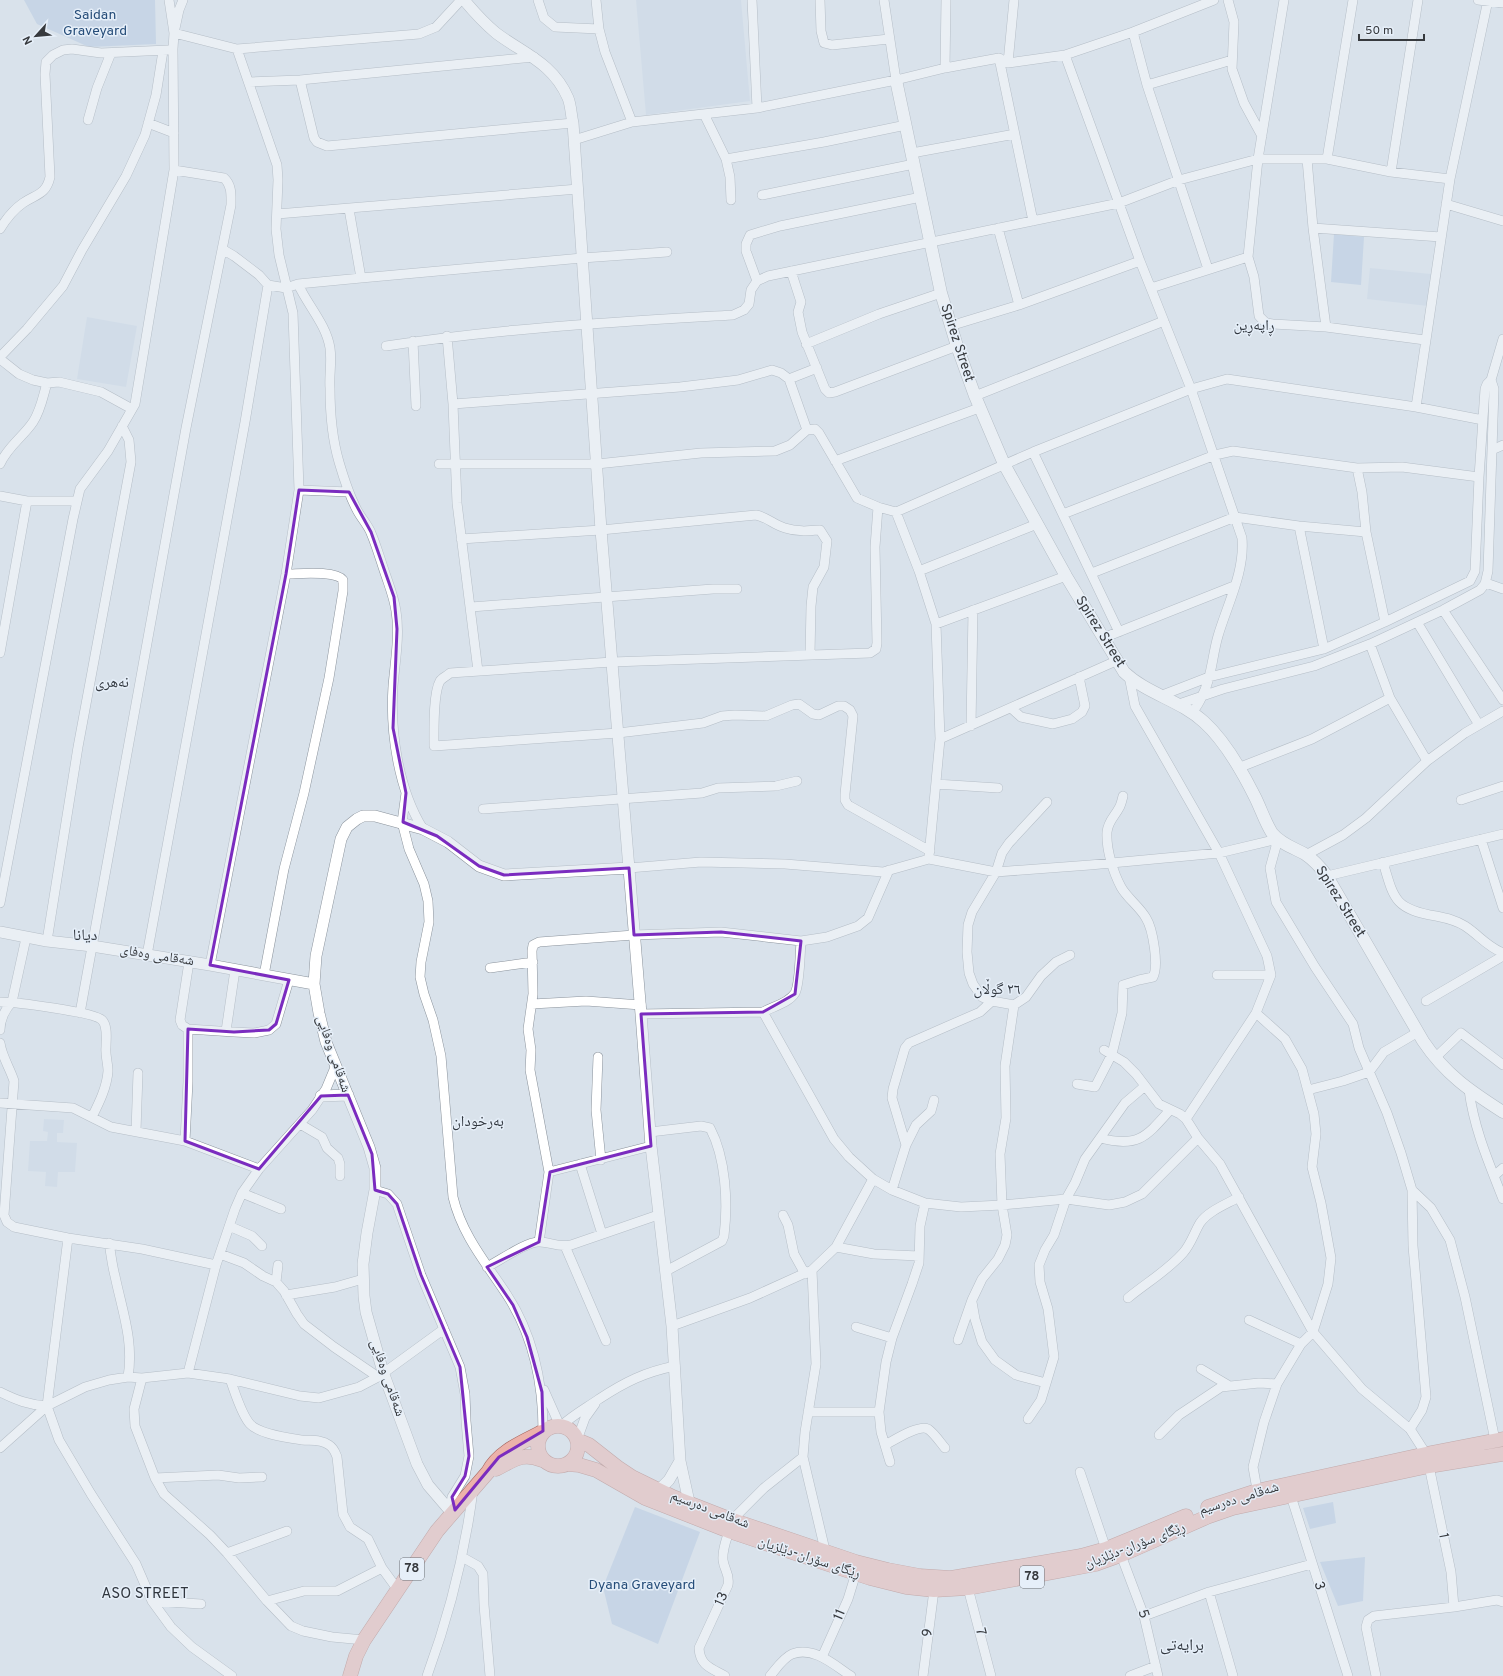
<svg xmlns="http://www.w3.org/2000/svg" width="1503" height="1676" viewBox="0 0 1503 1676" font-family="Overpass,'Noto Naskh Arabic',sans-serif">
<rect width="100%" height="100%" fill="#d9e2eb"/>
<path fill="#c8d6e5" d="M 636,0 L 741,0 L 750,101 L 646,115 Z
M 1370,268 L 1431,274 L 1428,306 L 1367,299 Z
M 87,317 L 137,326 L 126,387 L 77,379 Z
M 44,1119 L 64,1120 L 63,1133 L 57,1133 L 57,1142 L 77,1143 L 75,1172 L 58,1172 L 57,1187 L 45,1186 L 46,1172 L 28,1171 L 30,1141 L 47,1141 L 48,1132 L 43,1131 Z"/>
<path fill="#b1c6df" d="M 24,0 L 155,0 L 156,44 L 89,47 L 37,24 Z
M 1334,234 L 1364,237 L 1361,285 L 1331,282 Z
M 1333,1502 L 1336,1523 L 1310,1529 L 1303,1508 Z
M 635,1507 L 700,1532 L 658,1644 L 612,1624 L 603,1587 Z
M 1365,1557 L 1363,1601 L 1338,1606 L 1320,1562 Z"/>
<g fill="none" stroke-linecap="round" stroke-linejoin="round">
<defs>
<path id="minor" d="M 183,0 L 179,10 L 174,33 L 237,49 L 419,34 L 436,27 L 461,0
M 538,0 L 544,18 L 555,27 L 599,29
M 596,0 L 599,29 L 605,52 L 632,122
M 752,0 L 757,108
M 820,0 L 821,31 L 824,43 L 832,45 L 889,39
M 884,0 L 896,80
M 1228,0 L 1234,22 L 1232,69 L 1244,103 L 1262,136
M 1284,0 L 1258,159 L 1248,257 L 1254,277 L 1259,316 L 1266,323 L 1273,324 L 1326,327 L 1425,340
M 1478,0 L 1503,3
M 1133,32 L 1147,85 L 1208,269
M 1065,55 L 1140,261 L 1191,389 L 1242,538 C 1245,572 1227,605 1218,636 C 1212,656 1212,678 1202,696 C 1200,702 1196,707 1193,712
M 999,58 L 1033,221
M 1008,63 L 1014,0
M 945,68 L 946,0
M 300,80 L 314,138 L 317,142 L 327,146 L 573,123
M 249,82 L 300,80 L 534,57
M 1147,85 L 1232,60
M 704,114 L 726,159 L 730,177 L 731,200
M 88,120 L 97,88 L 111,53
M 148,123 L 174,133
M 574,140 L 632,122 L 757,108 L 896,80 L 945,68 L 999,58 L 1008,63 L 1065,55 L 1133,32 L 1214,0
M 912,153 L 1015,134
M 726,159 L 824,142 L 906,125
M 1307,159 L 1313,228 L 1326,327
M 1327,159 L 1353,0
M 1391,172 L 1418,0
M 762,195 L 914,164
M 1446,204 L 1503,221
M 349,209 L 361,278
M 277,214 L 578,189
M 998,228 L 1019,305
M 1313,228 L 1441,237
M 0,229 C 6,219 13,210 23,203 C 36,194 46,195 50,177 L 45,74 L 46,62 L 53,55 L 63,50 L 72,49 L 101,53 L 168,50
M 222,249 L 234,256 L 259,275 L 268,285 L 286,288 L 298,284 L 361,278 L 582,258 L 667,252
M 791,271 L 801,302 L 798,312 L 802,332 L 825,389 L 829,393 L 835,392 L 957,346
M 757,281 L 746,251 L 746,244 L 750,235 L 780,226 L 921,197
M 298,284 C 308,306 326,324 330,348 C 332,362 329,375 330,388 C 330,413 332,438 339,462 C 344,479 349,495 357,510 C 361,518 368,525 371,533 C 377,547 381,562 386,576 C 390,588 394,598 396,611 C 400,635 395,662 393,686 C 390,732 398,789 423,829
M 1151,288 L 1248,257
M 950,326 L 1019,305 L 1140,261
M 447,336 L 453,404 L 457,503 L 478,671
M 413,341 L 416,406
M 806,344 L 879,314 L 941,293
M 386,346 C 501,328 617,322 733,315 L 744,310 L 749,304 L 751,290 L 757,281 L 768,276 L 1119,203 L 1179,180 L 1258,159 L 1327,159 L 1391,172 L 1450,179
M 0,357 L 27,329 L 63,286 L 82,250 L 126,176 L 145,135 L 156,95 L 163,51
M 0,359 L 19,374 L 33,380 L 47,383 L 59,382 L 101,392 L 132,409
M 789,379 L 817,368
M 975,396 L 1164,321
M 453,404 L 680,387 L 738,380 L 772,370 L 781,373 L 789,379 L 807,430
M 1416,407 L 1450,179 L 1488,0
M 1492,450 L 1503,445
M 1033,452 L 1119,632
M 835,461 L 979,408
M 0,464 C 8,446 23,437 33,422 C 41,410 43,396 47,383
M 439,464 L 597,464 L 701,453 L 775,451 L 790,445 L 807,430 L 815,429 L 819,433 L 857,498 L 878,507 L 896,512 L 919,571 L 936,624 L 940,739 L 929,856
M 1357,468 L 1362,492 L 1366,532 L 1385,622
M 299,490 L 349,492
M 0,496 L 27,501 L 77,501
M 878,507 L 875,547 L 877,643 L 876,649 L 870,653 L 612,662 L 450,673 C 447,676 442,678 440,681 C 433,693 434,731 434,746 L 618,733 L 703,723 L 722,716 L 735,715 L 766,716 L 792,705 L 799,704 L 813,714 L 819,715 L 838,706 L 844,706 L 850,710 L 853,716 L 845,794 L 845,800 L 848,805 L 930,851
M 896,512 L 1033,452 L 1191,389 L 1227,379 L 1416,407 L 1483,420
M 1063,514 L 1215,455 L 1233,451 L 1357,468 L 1402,467 L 1479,477
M 1299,526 L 1324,649
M 461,539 L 601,530 L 756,515 C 767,517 774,525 785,528 C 797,532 808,531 820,530 L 827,541 L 824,567 L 813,587 L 811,606 L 810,654
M 919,571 L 1037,524
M 1092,573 L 1235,517 L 1299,526 L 1366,532
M 1486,583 L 1503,589
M 471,607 L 713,589 L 737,589
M 1443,610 L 1503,700
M 1417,622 L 1479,725
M 936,624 L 1066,576
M 1103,638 L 1234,586
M 1370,644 L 1390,698 L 1427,761
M 0,653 L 27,501
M 1129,676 L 1135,706 L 1219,853 L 1267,956 L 1271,975 L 1256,1013 L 1186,1119
M 1160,696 L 1209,677 L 1324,649 L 1385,622 L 1470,581 L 1475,571 L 1479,477 L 1485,389 L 1487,384 L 1491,380 L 1503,339
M 1179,704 L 1223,689 L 1314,666 L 1370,644 L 1443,610 L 1480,590 L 1485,584 L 1488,571 L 1494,389 L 1491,380
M 1011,708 L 1021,717 L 1053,724 L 1072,719 L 1082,712 L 1085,706 L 1079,677
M 971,726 L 973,610
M 940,739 L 1116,661
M 1238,768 L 1312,739 L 1390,698
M 936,784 L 998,788
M 406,793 L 402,822 L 409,849 L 424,884 L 428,901 L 429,922 L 421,962 L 420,977 L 424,994 L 433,1020 L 441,1056 L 453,1197 C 462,1235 486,1263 507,1295 C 533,1335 543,1384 543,1431
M 1461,800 L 1503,786
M 1047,802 L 1009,843 L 1002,853 L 996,872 L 972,912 L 968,925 L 967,952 L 969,973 L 973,984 L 982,997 L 992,1001 L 1014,1005 L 1026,997 L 1041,976 L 1056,962 L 1070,955
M 483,809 L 702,793 L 718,788 L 776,786 L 797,781
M 1481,839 L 1503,908
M 1306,855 L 1343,835 L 1366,818 L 1427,761 L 1465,733 L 1503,711
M 1383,862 C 1394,900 1395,909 1436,916 C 1446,918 1456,920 1465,926 C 1479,935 1486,946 1503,953
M 629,868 L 701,862 L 785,864 L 883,872 L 929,859 L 996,872 L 1090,865 L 1219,853 L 1278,839 L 1270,868 L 1276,902 L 1315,967 L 1353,1024 L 1359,1048 L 1387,1113 L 1401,1153 L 1412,1190 L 1413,1246 L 1426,1397 L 1422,1410 L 1410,1429
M 1327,876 L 1503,834
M 0,903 L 73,519 L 80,489 L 108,451 L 135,404 L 174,170 L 173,49 L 174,33 L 169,0
M 47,941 L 78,747 L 131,462 L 129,440 L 122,426
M 147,955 L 245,422 L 268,285
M 189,962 L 180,1020 L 182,1025 L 188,1029 L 234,1032 L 254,1033 L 269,1030 L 276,1024 L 289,980
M 210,965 L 286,574 L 299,490 L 293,313 L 279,255 L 276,229 L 278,180 L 277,165 L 237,49
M 490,968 L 533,962
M 264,975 L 284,869 L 304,793 L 329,678 L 343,591 L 343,580 C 335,570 299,574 286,574
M 1217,975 L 1271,975
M 1426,1001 L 1503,956
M 0,1002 C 15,1002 94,1012 102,1020 C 108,1026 106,1039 106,1047 C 105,1055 108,1063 108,1071 C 107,1087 99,1103 92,1117
M 532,1004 L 586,1001 L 641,1005
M 763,1012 C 772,1007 789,1003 795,993 C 800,984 800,953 801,941
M 80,1013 L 186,428 L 231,205 C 231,195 232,185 224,178 L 174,170
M 1256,1013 L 1285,1039 L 1302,1069 L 1314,1114 L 1316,1134 L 1312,1167 L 1321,1203 L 1331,1258 L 1328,1284 L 1313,1332 L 1301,1344 L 1277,1384 L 1264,1422 L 1253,1467 L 1258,1495
M 641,1014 L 763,1012 L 834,1139 L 849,1157 L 873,1179 L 892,1190 L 925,1203 L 961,1207 L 1002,1205 L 1066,1199 L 1109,1205 L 1125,1202 L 1142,1194 L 1198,1138
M 0,1030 C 0,1020 5,1009 12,1002 L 26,938
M 226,1031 L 235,970
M 0,1043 C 2,1057 10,1068 14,1081 L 4,1215 L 7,1222 L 14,1227 L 68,1238 L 142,1249 L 216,1265
M 1104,1050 L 1124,1062 L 1136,1074 L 1159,1104 L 1180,1114 L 1186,1119 L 1198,1138 L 1220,1164 L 1313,1332 L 1362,1389 L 1410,1429 L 1426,1454
M 598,1057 L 596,1110 L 601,1160
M 1435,1058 L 1461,1033 L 1503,1065
M 1077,1084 L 1095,1087 L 1112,1054 L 1122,1013 L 1123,985 L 1139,980 L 1153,977 C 1159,966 1153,929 1146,918 C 1140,907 1127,898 1121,887 C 1113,872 1106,849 1107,832 C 1108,821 1115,816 1119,808 C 1121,805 1122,800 1123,796
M 1308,1090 L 1343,1081 L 1369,1072 L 1384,1052 L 1418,1032
M 1469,1090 C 1474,1129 1489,1163 1503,1199
M 0,1103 L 73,1108 L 111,1127 L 185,1141 L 259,1169
M 300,1124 L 322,1137 L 327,1148 L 338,1158 L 340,1164 L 340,1176
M 136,1131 L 138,1073
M 650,1132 L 701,1126 L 710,1128 C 726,1158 728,1203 724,1236 L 722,1241 L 666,1271
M 1100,1138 C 1138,1148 1146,1137 1170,1110
M 185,1141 L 188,1082 L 188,1029
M 906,1145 L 916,1125 L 931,1111 L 934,1100
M 580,1164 L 602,1234
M 549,1172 L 651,1146
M 1494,1176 L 1503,1168
M 375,1190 L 388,1194 L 397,1204 L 421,1275 L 460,1367 L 465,1394 L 466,1421 L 469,1456 L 465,1476 L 452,1497 L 451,1503 L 455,1510
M 892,1190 L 906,1145 L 892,1098 L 893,1089 L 905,1048 L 909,1043 L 980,1012 L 992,1001
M 1412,1190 L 1431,1208 L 1450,1240 L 1465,1297 L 1495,1440
M 242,1193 L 281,1209
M 783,1215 L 788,1225 L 794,1254 L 805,1274
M 229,1226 L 252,1236 L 262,1246
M 68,1238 L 47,1406 L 59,1440 L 91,1494 L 136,1564 L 152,1601 L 171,1627 L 192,1647 L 232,1676
M 539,1242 L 549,1172 L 530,1070 L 531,1050 L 528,1029 L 533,994 L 532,951 L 533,945 L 539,942 L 634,935 L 721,932 L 801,941 L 827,937 L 858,926 L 868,918 L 889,870
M 109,1243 C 111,1254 112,1265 115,1276 C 122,1310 134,1341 128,1377
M 565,1246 L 606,1341
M 836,1247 L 874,1254 L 919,1256
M 220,1254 L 244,1263 L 263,1276 L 276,1282 L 284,1291 L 297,1314 L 304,1324 L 334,1347 L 378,1377
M 487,1267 C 499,1261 526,1242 538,1242 C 550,1241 556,1248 571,1245 L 658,1215
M 812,1270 L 816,1364 L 805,1432 L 803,1457 L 825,1550
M 276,1282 L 278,1265
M 286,1295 L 335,1287 L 363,1279
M 1128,1298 C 1146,1283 1167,1271 1183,1253 C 1191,1244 1194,1233 1200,1223 C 1208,1211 1227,1204 1239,1197
M 972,1302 L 975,1319 L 982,1342 L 995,1360 L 1016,1375 L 1046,1383
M 1249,1320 L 1301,1344
M 672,1326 L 750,1298 L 812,1270 L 836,1247 L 873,1179
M 856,1327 L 892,1338
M 958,1340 L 972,1300 L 982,1279 L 998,1259 L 1005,1245 L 1007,1235 L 1002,1205 L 1000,1154 L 1006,1118 L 1005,1066 L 1014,1005
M 1201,1369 L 1228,1385
M 188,1373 L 216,1265 L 235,1209 L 242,1193 L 259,1169 L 312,1110 L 326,1089 L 336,1065
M 142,1378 L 134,1409 L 135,1426 L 155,1478 L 164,1494 L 210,1535 L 227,1553 L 267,1601 L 291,1626 L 303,1631 L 332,1637 L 364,1640
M 230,1379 C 235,1392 241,1414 250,1424 C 259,1434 289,1438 302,1440 C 311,1441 321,1439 329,1445 C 334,1448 335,1452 337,1457 L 343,1514 L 350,1527 L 368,1539 L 382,1568 L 398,1590
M 544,1390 L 560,1426
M 0,1392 C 16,1400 29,1405 47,1406
M 808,1412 L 879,1412
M 1028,1419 L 1041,1400 L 1054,1357 L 1048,1309 L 1040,1282 L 1039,1265 L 1045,1250 L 1054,1235 L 1066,1199 L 1075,1183 L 1085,1159 L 1125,1103 L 1145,1086
M 561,1426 C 573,1415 586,1408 599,1399 C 625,1382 645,1372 675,1366
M 1159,1435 L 1179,1415 L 1221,1387 L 1259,1383 L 1277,1384
M 577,1440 L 585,1418 L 595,1404
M 885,1445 C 893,1441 919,1424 928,1429 C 934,1433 940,1442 945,1448
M 0,1448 L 47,1406 L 85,1387 L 109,1380 L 128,1377 L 142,1378 L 188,1373 L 230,1379 L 300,1396 L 319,1398 L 359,1387 L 378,1377 L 444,1329
M 890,1462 L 881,1432 L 879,1412 L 886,1362 L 892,1338 L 912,1284 L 919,1263 L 920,1226 L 925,1203
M 1429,1466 L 1451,1572 L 1454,1607
M 1080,1472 L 1106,1549
M 155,1478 L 218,1475 L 239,1478 L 262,1477
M 1291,1496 L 1348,1676
M 732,1520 L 764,1488 L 803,1457
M 227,1553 L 287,1531
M 1121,1555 L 1144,1616 L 1158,1676
M 462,1557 L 478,1566 L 483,1574 L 484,1605 L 490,1676
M 968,1588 L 991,1676
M 1209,1592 L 1233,1676
M 152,1601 L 201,1604
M 267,1601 L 304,1591 L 337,1591 L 382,1568
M 1144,1616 L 1209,1592 L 1312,1564
M 822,1657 L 848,1599 L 856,1573
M 427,1676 C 449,1616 465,1553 473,1490
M 725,1676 C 711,1668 700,1666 699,1648 L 728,1585 C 730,1573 724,1570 723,1560 C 722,1550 726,1541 729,1531
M 770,1676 C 776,1669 783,1658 792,1654 C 814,1646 834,1665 851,1676
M 923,1676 L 934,1590
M 1130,1676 L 1156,1666
M 1376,1676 L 1366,1627 L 1368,1620 L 1374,1616 L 1454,1607 L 1497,1600 L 1503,1602"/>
<path id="tertiary" d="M 464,0 C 474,12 484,23 496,33 C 524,54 553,63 568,98 C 571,105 571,115 573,123 L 601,530 L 641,1014 L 651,1146 L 672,1326 L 680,1461 L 689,1502
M 0,932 L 47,941 L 92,946 L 210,965 L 314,984
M 321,1096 L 348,1095
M 659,1490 L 669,1480 L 680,1461
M 452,1513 L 428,1485 L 417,1464 L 383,1372 L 366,1312 L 364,1296 L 363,1264 L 367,1233 L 375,1190 L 375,1168 L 369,1147 L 326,1042 L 319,1013 L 314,984 L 316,956 L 341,839 L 347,827 L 357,819 L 363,816 L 375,816 L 423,829 L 448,842 L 479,866 L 504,875 L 629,868"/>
<path id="secondary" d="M 896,80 L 941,293 L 957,346 L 975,396 L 1004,464 L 1066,576 L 1124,672 C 1147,694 1180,700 1204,722 C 1224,740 1243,773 1255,797 C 1261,809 1265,822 1272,833 C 1281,844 1294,848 1305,854 C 1314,860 1321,868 1327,876 L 1423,1041 C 1445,1074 1470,1091 1503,1112"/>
<path id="primary" d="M538 1446a20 20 0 1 1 40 0a20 20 0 1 1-40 0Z
M 577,1440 L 589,1445 L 617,1467 L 632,1477 L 673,1497 L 732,1520 L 856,1562 L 888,1570 L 920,1576 L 951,1578 L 1081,1556 L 1106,1549 L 1186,1516
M 567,1464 L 579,1465 L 596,1470 L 645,1498 L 729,1531 L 870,1578 L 906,1587 L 934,1590 L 968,1588 L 1096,1564 L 1121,1555 L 1207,1517 L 1233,1508 L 1429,1466 L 1503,1454
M 496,1469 C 514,1460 522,1452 542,1460
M 1208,1507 L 1257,1491 L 1426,1454 L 1503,1439
M 350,1676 L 356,1656 L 364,1640 L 437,1531 L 488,1472 C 499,1451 523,1442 542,1432"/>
</defs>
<use href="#minor" stroke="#8b939c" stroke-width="10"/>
<use href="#tertiary" stroke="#8b939c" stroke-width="12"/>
<use href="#secondary" stroke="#8b939c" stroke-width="13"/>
<use href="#primary" stroke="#a56760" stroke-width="15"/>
<use href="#minor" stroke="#fff" stroke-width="9"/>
<use href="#tertiary" stroke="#fff" stroke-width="11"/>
<use href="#secondary" stroke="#fff" stroke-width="12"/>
<use href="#primary" stroke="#ecb2aa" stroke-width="14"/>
</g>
<path d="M0 0H1503V1676H0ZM 299,490 L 349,492 L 371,532 L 394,597 L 397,629 L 393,728 L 406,793 L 403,822 L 437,836 L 479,866 L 504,875 L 629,868 L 634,935 L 721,932 L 801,941 L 795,994 L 763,1012 L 641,1014 L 651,1146 L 550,1172 L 539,1242 L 487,1267 L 513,1305 L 527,1337 L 542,1392 L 543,1431 L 499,1457 L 455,1510 L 452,1497 L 465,1476 L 469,1456 L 460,1367 L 421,1275 L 397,1204 L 388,1194 L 375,1190 L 372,1154 L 348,1095 L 321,1096 L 259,1169 L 185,1141 L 188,1029 L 234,1032 L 269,1030 L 276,1024 L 289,980 L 210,965 L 286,574 Z" fill="#d9e2eb" fill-opacity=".55" fill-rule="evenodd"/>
<path fill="none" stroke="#7b2cbf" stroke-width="3" stroke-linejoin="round" d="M 299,490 L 349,492 L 371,532 L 394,597 L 397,629 L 393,728 L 406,793 L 403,822 L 437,836 L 479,866 L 504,875 L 629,868 L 634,935 L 721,932 L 801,941 L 795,994 L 763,1012 L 641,1014 L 651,1146 L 550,1172 L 539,1242 L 487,1267 L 513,1305 L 527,1337 L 542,1392 L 543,1431 L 499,1457 L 455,1510 L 452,1497 L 465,1476 L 469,1456 L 460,1367 L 421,1275 L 397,1204 L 388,1194 L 375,1190 L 372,1154 L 348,1095 L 321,1096 L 259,1169 L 185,1141 L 188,1029 L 234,1032 L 269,1030 L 276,1024 L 289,980 L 210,965 L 286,574 Z"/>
<g text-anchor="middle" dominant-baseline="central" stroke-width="3" stroke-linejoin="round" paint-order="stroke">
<g fill="#e6eff9" stroke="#6c7076" stroke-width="1">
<rect x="400" y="1558" width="24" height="22" rx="3"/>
<rect x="1020" y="1566" width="24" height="22" rx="3"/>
</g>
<g font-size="13" font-weight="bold" fill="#373a3e">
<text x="412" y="1569">78</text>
<text x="1032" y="1577">78</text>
</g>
<g font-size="14" fill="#264d79" stroke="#e6eff9">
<text x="95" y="15">Saidan<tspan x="95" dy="16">Graveyard</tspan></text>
<text x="642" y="1585">Dyana Graveyard</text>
</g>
<g font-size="14" fill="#373a3e" stroke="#e6eff9">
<text transform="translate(957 343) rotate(72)">Spirez Street</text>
<text transform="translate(1100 632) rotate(58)">Spirez Street</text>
<text transform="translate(1340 902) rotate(58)">Spirez Street</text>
<text transform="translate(157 956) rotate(9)">شەقامی وەفای</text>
<text transform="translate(333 1054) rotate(71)">شەقامی وەفایی</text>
<text transform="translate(387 1378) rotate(71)">شەقامی وەفایی</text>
<text transform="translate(1239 1499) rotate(-17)">شەقامی دەرسیم</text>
<text transform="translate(710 1510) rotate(21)">شەقامی دەرسیم</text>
<text transform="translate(1443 1536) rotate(79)">1</text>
<text transform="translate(1135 1546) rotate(-21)">ڕێگای سۆران-دێلزیان</text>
<text transform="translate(809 1558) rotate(18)">ڕێگای سۆران-دێلزیان</text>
<text transform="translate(1319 1586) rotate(72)">3</text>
<text transform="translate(722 1599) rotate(-66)">13</text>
<text transform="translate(1143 1614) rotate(72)">5</text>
<text transform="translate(840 1615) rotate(-67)">11</text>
<text transform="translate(980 1632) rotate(75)">7</text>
<text transform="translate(928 1633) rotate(-82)">9</text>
</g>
<g font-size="15" fill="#31373f" stroke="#e6eff9">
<text x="1254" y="326">ڕاپەڕین</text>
<text x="112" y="683">نەھری</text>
<text x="997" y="990">٢٦ گوڵان</text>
<text x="478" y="1122">بەرخودان</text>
<text x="145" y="1594">ASO STREET</text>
</g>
<g font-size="16" fill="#31373f" stroke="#e6eff9">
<text x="85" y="936">دیانا</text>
<text x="1182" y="1646">برایەتی</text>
</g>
</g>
<g transform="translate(36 36) rotate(243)" stroke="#e6eff9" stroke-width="3" paint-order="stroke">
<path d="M0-3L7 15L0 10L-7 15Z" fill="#373a3e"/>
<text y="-6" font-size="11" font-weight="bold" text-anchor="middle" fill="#373a3e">N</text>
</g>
<path d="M1359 34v6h65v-6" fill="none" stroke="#373a3e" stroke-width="2"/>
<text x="1365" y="34" font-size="12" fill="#373a3e" stroke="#e6eff9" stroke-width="3" paint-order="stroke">50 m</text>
</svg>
